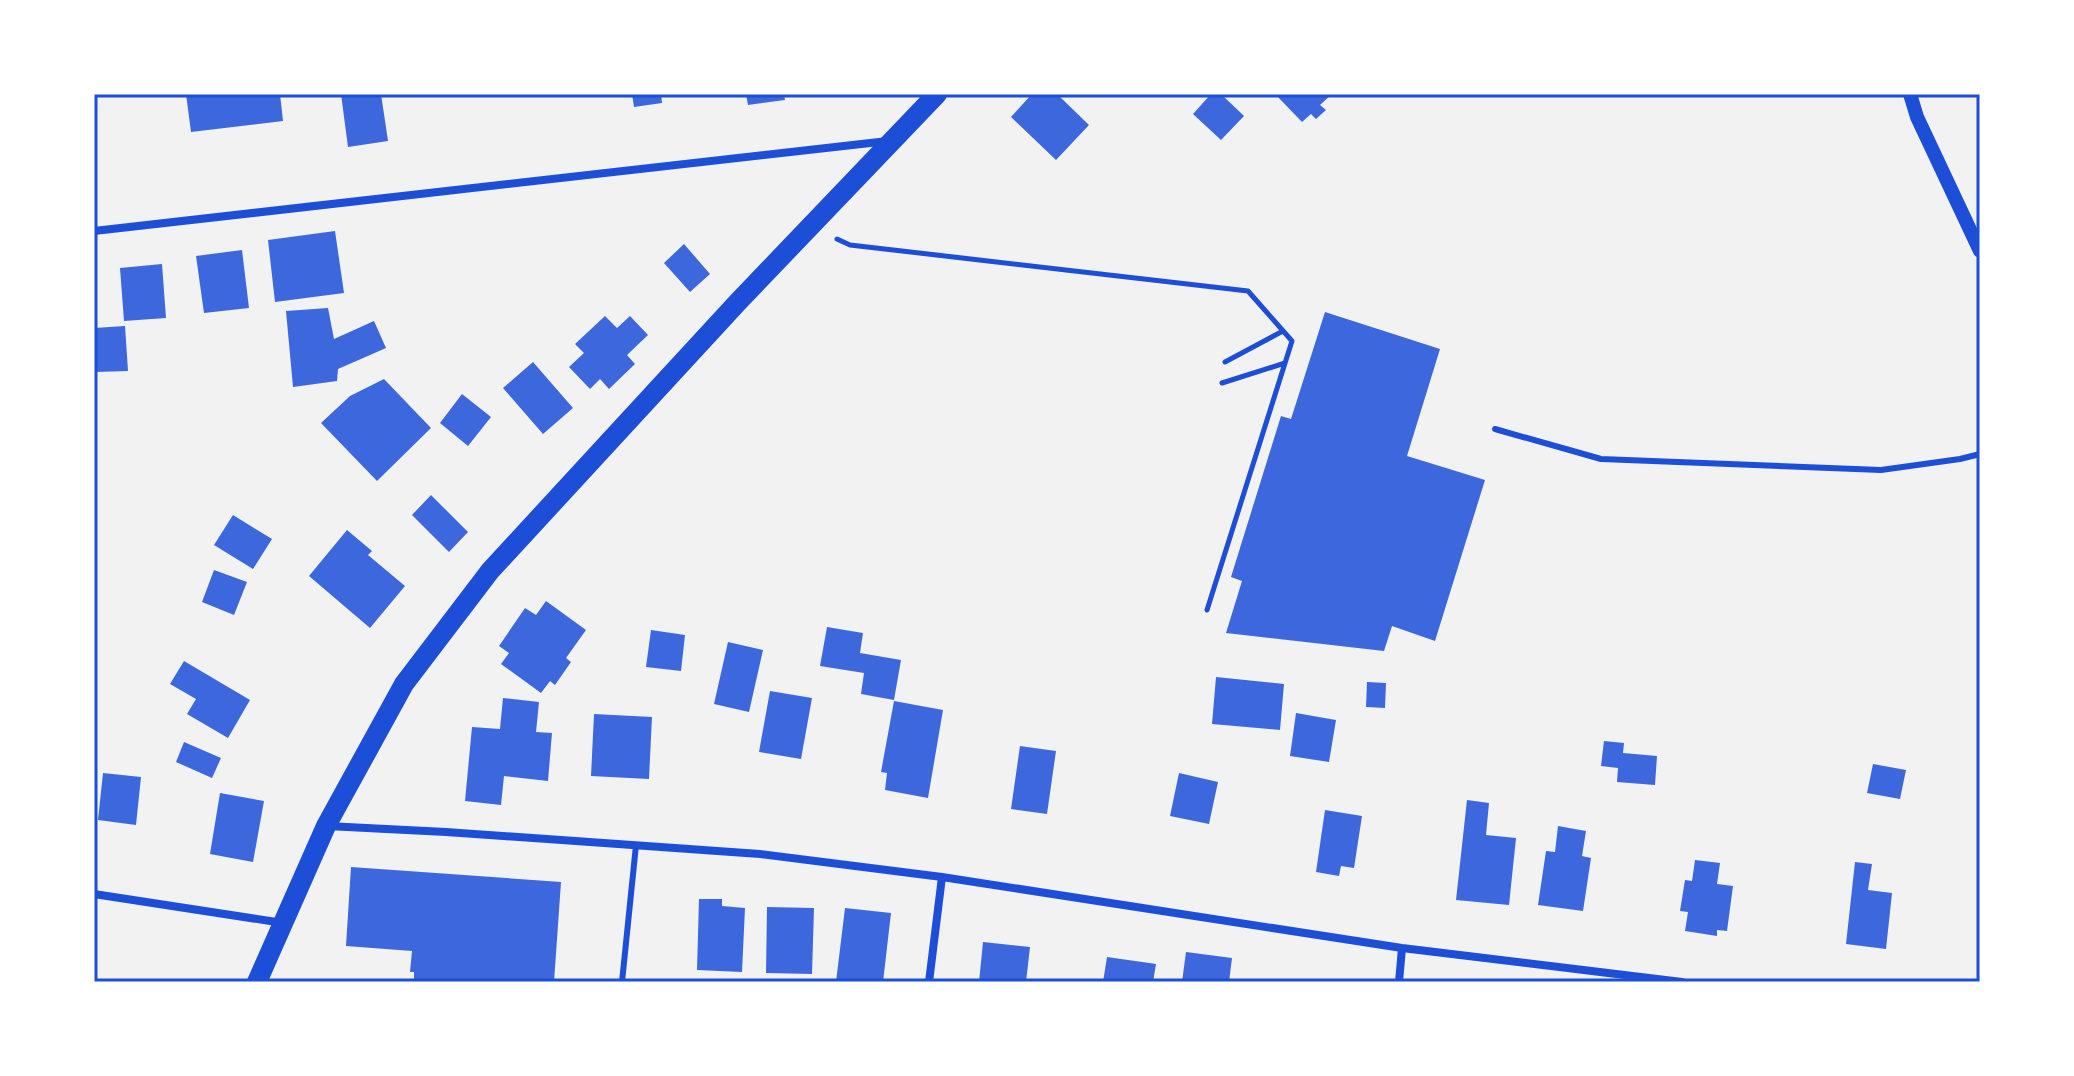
<svg xmlns="http://www.w3.org/2000/svg" width="2074" height="1076" viewBox="0 0 2074 1076" font-family="Montserrat,sans-serif">
<rect width="100%" height="100%" fill="#f2f2f2"/>
<path fill="#3d67dc" d="M 186,94 L 280,94 L 283,121 L 191,132 Z
M 341,94 L 381,94 L 388,141 L 348,147 Z
M 632,94 L 661,94 L 662,103 L 634,107 Z
M 746,94 L 784,94 L 785,100 L 748,105 Z
M 1032,94 L 1057,94 L 1089,125 L 1056,160 L 1011,117 Z
M 1211,94 L 1221,94 L 1244,116 L 1221,140 L 1193,114 Z
M 1275,94 L 1332,94 L 1320,105 L 1326,110 L 1316,119 L 1311,114 L 1302,122 Z
M 335,231 L 344,293 L 275,302 L 268,240 Z
M 684,244 L 710,274 L 690,292 L 664,263 Z
M 242,250 L 249,308 L 204,313 L 196,256 Z
M 162,264 L 166,318 L 124,321 L 120,268 Z
M 328,308 L 334,339 L 374,321 L 386,348 L 338,369 L 337,381 L 293,387 L 286,311 Z
M 1325,312 L 1440,349 L 1407,456 L 1485,480 L 1435,641 L 1392,626 L 1384,651 L 1226,633 L 1242,581 L 1231,577 L 1281,416 L 1291,419 Z
M 605,316 L 617,328 L 630,316 L 648,335 L 627,355 L 635,364 L 609,389 L 600,379 L 590,389 L 569,367 L 584,353 L 575,344 Z
M 125,326 L 128,371 L 96,372 L 94,328 Z
M 533,362 L 573,408 L 543,434 L 503,388 Z
M 384,379 L 431,428 L 377,481 L 321,423 L 350,396 Z
M 462,394 L 491,417 L 468,446 L 440,423 Z
M 431,495 L 468,532 L 449,552 L 412,515 Z
M 233,515 L 272,539 L 253,569 L 214,545 Z
M 347,530 L 372,551 L 368,555 L 405,586 L 370,628 L 309,576 Z
M 214,570 L 247,582 L 234,615 L 202,602 Z
M 546,601 L 586,630 L 566,658 L 571,662 L 555,685 L 550,681 L 541,693 L 501,664 L 509,653 L 499,646 L 525,608 L 536,615 Z
M 827,627 L 863,633 L 860,653 L 901,660 L 894,700 L 861,694 L 864,673 L 820,666 Z
M 651,630 L 685,635 L 681,671 L 646,667 Z
M 728,642 L 763,650 L 749,712 L 714,704 Z
M 184,661 L 250,700 L 228,738 L 187,714 L 196,699 L 170,684 Z
M 1216,677 L 1284,684 L 1280,730 L 1212,724 Z
M 1367,682 L 1386,683 L 1385,708 L 1366,707 Z
M 770,691 L 812,698 L 801,759 L 759,752 Z
M 503,698 L 539,702 L 536,732 L 552,733 L 548,781 L 504,776 L 501,805 L 465,801 L 472,727 L 500,729 Z
M 894,701 L 943,710 L 928,798 L 885,790 L 887,773 L 881,772 Z
M 1296,713 L 1336,720 L 1329,762 L 1290,756 Z
M 594,714 L 652,717 L 649,779 L 591,776 Z
M 1604,741 L 1624,743 L 1623,753 L 1657,756 L 1655,785 L 1617,782 L 1618,768 L 1601,766 Z
M 184,742 L 221,758 L 212,778 L 176,762 Z
M 1020,746 L 1056,751 L 1047,814 L 1011,809 Z
M 1873,764 L 1906,770 L 1900,799 L 1867,793 Z
M 103,773 L 141,777 L 136,825 L 98,820 Z
M 1179,773 L 1218,782 L 1209,824 L 1170,816 Z
M 220,793 L 264,801 L 253,862 L 210,854 Z
M 1467,800 L 1489,803 L 1486,835 L 1516,838 L 1509,905 L 1456,900 Z
M 1325,810 L 1362,816 L 1354,868 L 1341,866 L 1339,876 L 1316,872 Z
M 1558,826 L 1586,831 L 1582,856 L 1591,858 L 1583,911 L 1538,905 L 1546,851 L 1555,852 Z
M 1695,860 L 1720,863 L 1717,884 L 1733,886 L 1727,931 L 1717,930 L 1717,936 L 1685,931 L 1688,912 L 1680,911 L 1685,880 L 1692,881 Z
M 1855,862 L 1872,864 L 1868,890 L 1892,893 L 1886,949 L 1846,944 Z
M 351,867 L 561,882 L 554,982 L 414,982 L 414,972 L 410,972 L 412,951 L 346,946 Z
M 699,899 L 722,899 L 722,906 L 745,908 L 742,972 L 697,970 Z
M 767,907 L 814,908 L 812,974 L 766,973 Z
M 845,908 L 891,913 L 883,982 L 836,982 Z
M 983,942 L 1030,947 L 1026,982 L 979,982 Z
M 1186,952 L 1232,958 L 1229,982 L 1182,982 Z
M 1107,957 L 1156,964 L 1153,982 L 1103,982 Z"/>
<g fill="none" stroke-linecap="round" stroke-linejoin="round">
<path stroke="#1d4ed8" stroke-width="5" d="M 837,239 L 850,245 L 1248,291 L 1292,341 L 1207,610
M 1225,362 L 1283,331
M 1222,383 L 1285,363"/>
<path stroke="#1d4ed8" stroke-width="6" d="M 1495,429 L 1601,459 L 1881,470 L 1960,459 L 1980,454
M 622,982 L 636,845"/>
<path stroke="#1d4ed8" stroke-width="8" d="M 94,231 L 888,141
M 327,826 L 446,832 L 760,854 L 942,877 L 1402,948 L 1682,982
M 94,894 L 283,923
M 929,982 L 942,877
M 1399,982 L 1402,948"/>
<path stroke="#1d4ed8" stroke-width="14" d="M 1910,94 L 1917,117 L 1980,251"/>
<path stroke="#1d4ed8" stroke-width="20" d="M 257,982 L 326,826 L 404,684 L 490,571 L 737,303 L 937,94"/>
</g>
<rect width="2074" height="1076" fill="none" stroke="#ffffff" stroke-width="192"/>
<rect x="96" y="96" width="1882" height="884" fill="none" stroke="#1d4ed8" stroke-width="3"/>
</svg>
